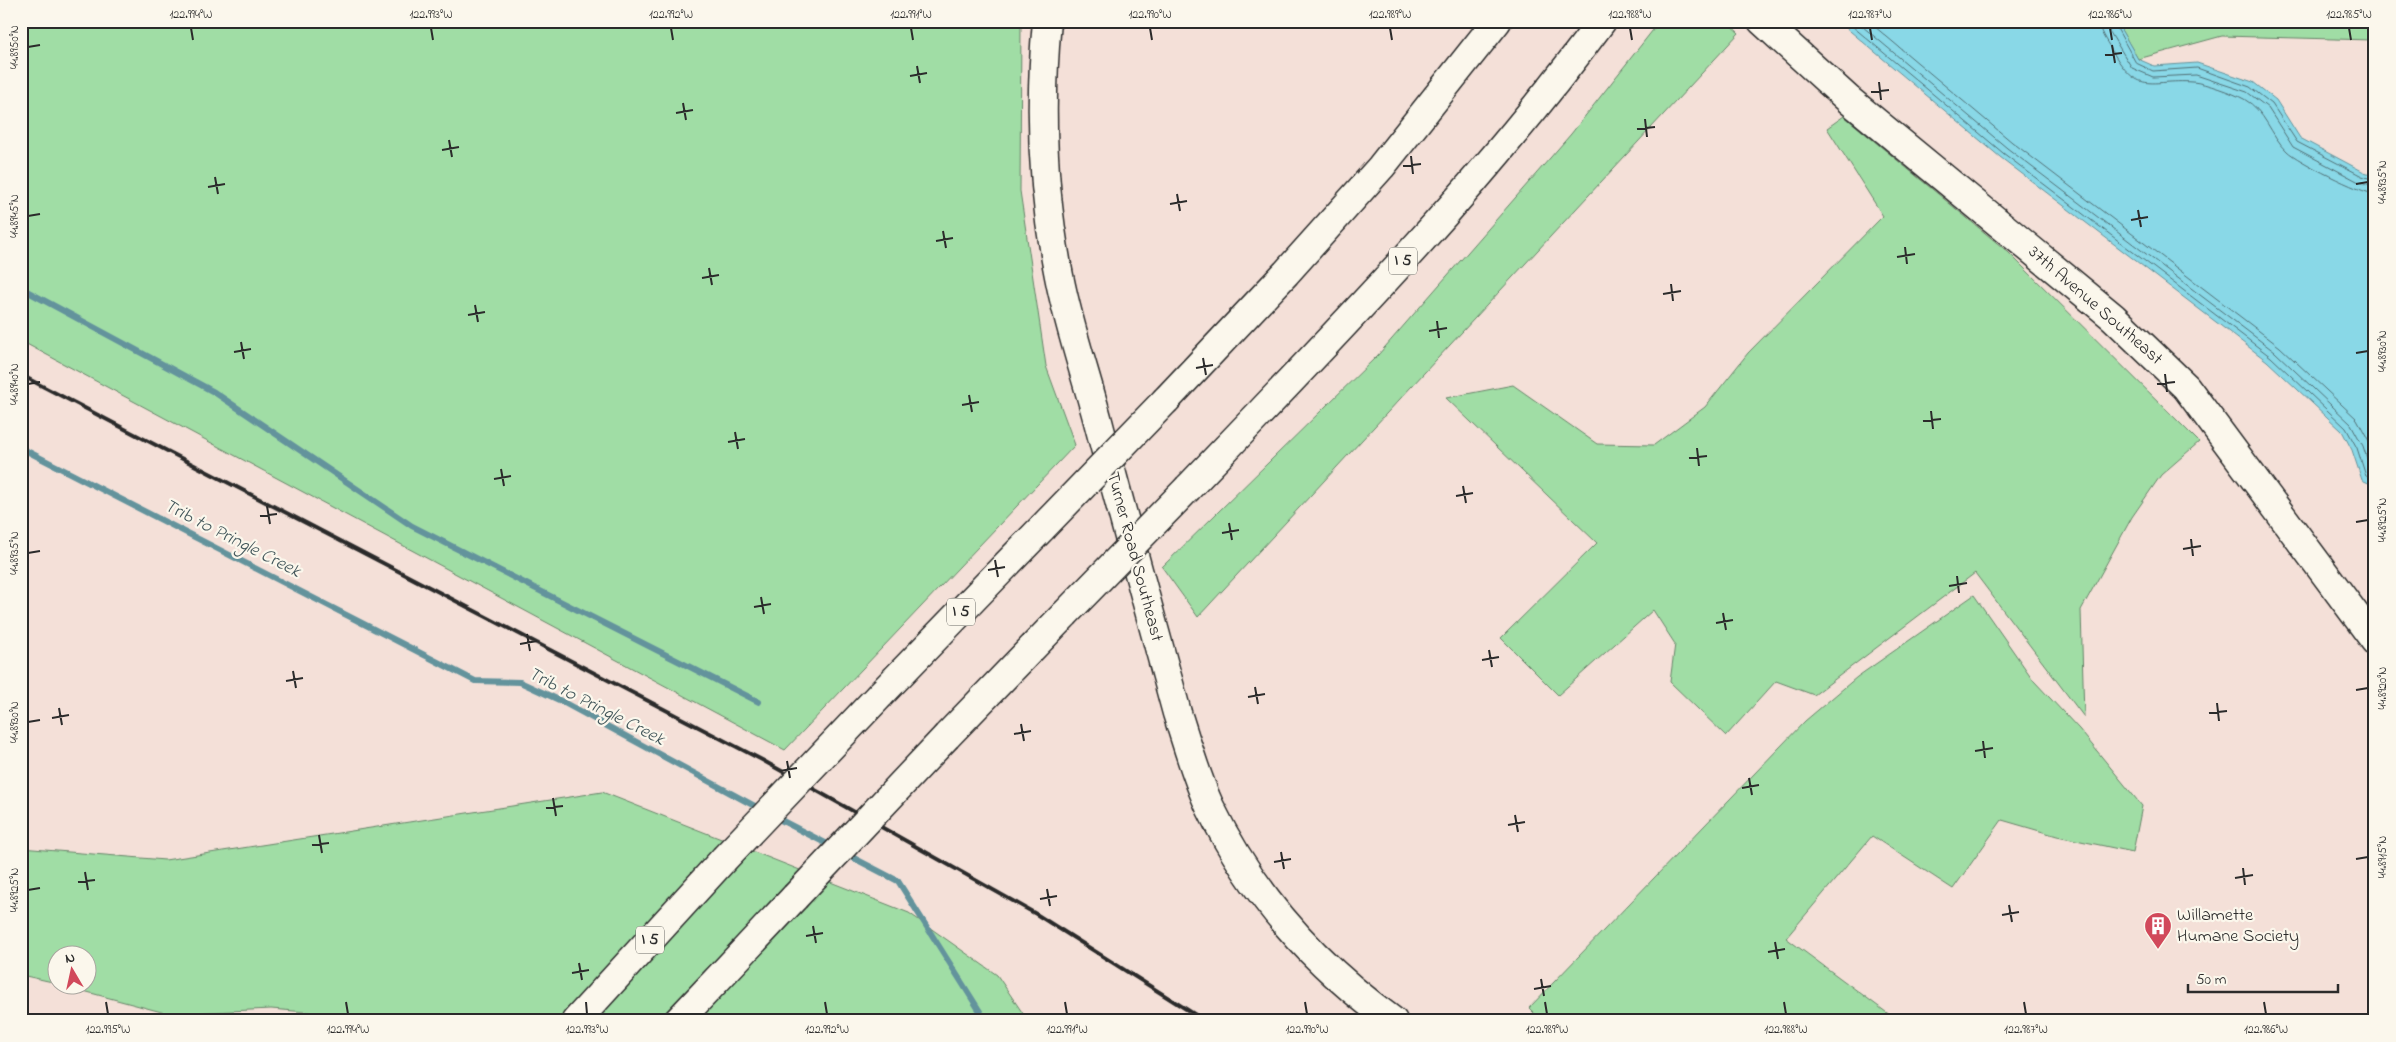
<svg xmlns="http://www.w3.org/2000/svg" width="2396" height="1042" viewBox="0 0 2396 1042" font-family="'Indie Flower',sans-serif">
<rect width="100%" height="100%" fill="#f4e0d8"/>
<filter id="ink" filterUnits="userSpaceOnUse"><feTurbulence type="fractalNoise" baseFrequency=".02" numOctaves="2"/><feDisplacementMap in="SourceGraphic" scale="10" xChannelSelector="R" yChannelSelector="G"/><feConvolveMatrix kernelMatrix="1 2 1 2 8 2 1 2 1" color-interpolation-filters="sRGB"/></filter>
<g filter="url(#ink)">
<path fill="#a0dda5" stroke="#668468" d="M 21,21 L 1021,21 L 1020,191 L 1046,366 L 1075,445 L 785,750 L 21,341 Z
M 1660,21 L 1726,21 L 1739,33 L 1198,617 L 1162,567 L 1378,355 L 1571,134 Z
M 2116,21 L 2375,21 L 2375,42 L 2372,40 L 2222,36 L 2138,59 Z
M 1844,116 L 2008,252 L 2199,442 L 2161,475 L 2132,517 L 2081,610 L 2084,717 L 1975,573 L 1814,695 L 1776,681 L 1726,736 L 1670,682 L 1675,644 L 1653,610 L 1558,695 L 1501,638 L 1597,543 L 1446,398 L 1513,385 L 1597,444 L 1654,445 L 1705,407 L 1748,353 L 1883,216 L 1827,128 Z
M 1974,595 L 2034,681 L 2079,729 L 2142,806 L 2133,852 L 2057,836 L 2002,820 L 1953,889 L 1872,836 L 1786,938 L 1898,1021 L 1542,1021 L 1529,1008 L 1805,721 L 1857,677 Z
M 602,792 L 909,913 L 997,975 L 1028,1021 L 384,1021 L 375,1018 L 271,1009 L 169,1014 L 61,985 L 88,984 L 88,954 L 58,954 L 57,983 L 21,975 L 21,848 L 165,860 Z"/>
<path fill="#89d8e7" stroke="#63939c" d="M 1838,21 L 2116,21 L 2138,59 L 2154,66 L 2197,63 L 2253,82 L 2276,100 L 2300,138 L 2364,172 L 2375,175 L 2375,486 L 2362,480 L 2352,450 L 2342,431 L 2267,361 L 2000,157 Z"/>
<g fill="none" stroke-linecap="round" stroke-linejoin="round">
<path stroke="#517076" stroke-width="1" d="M 1846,21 L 2003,153 L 2271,357 L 2346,428 L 2357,448 L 2366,476 L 2375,481
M 1856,21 L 2007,148 L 2275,352 L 2351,424 L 2363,446 L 2371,471 L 2375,474
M 1868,21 L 2012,142 L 2280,347 L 2357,419 L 2369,441 L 2375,458
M 2099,21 C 2099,32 2106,40 2111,49 C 2139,97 2148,79 2193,82 C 2205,83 2233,93 2244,99 C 2266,111 2270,135 2287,151 C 2297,161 2361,193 2375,194
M 2106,21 L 2108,29 L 2132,68 L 2153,77 L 2196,75 L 2247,92 L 2268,108 L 2293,147 L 2359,182 L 2375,186
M 2113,21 L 2136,63 L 2153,71 L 2197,68 L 2250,87 L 2272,104 L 2297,142 L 2362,176 L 2375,180"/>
<path stroke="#63939c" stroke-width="6" d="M 21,288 L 214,392 L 412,526 L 759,702
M 21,448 L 475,681 L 520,682 L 559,700 L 762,810
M 773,816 L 833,847
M 846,854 L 898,881 L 986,1021"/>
<defs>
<path id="minor" d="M 1762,21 L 1849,100 L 2113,317 L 2186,387 L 2375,641"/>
<path id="major" d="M 1047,21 C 1039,107 1042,192 1059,276 C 1069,328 1087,378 1100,429 C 1125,524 1151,619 1177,713 C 1187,744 1196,777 1210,807 C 1252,894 1315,965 1393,1021"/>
<path id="highway" d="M 1166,400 L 1286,273 L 1381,167 L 1497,21
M 1188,488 C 1332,338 1478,189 1602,21
M 880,695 L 1042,528
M 947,736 L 1065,614
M 576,1021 L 724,859
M 678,1021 L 795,897"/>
</defs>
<use href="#minor" stroke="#2b2b2b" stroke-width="31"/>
<use href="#major" stroke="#2b2b2b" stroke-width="31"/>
<use href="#highway" stroke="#2b2b2b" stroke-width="31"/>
<use href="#minor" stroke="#fbf7ec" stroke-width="28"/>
<use href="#major" stroke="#fbf7ec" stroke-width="28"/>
<use href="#highway" stroke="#fbf7ec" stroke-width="28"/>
<path stroke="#2b2b2b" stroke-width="4" d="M 21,375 L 762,760 L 1036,914 L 1205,1021"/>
<defs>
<path id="highway-bridge" d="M 1042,528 L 1166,400
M 1065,614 L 1188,488
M 724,859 L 880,695
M 795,897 L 947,736"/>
</defs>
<use href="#highway-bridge" stroke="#2b2b2b" stroke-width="31" stroke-linecap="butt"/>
<use href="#highway-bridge" stroke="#fbf7ec" stroke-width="28"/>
</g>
</g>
<path fill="none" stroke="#2b2b2b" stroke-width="2" d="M 191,28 L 193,40M 431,28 L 433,40M 671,28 L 673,40M 911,28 L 913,40M 1150,28 L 1152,40M 1390,28 L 1392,40M 1630,28 L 1632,40M 1870,28 L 1872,40M 2110,28 L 2112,40M 2349,28 L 2351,40M 2112,45 L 2115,63M 28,47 L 40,45M 2105,55 L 2122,53M 917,66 L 920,83M 910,76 L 927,73M 1879,82 L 1881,100M 1871,92 L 1889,90M 683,103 L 686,120M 676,113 L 693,110M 1645,119 L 1647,137M 1637,129 L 1655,127M 449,140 L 452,157M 442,150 L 459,147M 1411,156 L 1413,174M 1403,166 L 1421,164M 215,177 L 218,194M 2356,184 L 2368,182M 208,187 L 225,184M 1177,194 L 1180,211M 1170,204 L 1187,201M 2138,210 L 2141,227M 28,216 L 40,214M 2131,220 L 2148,217M 943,231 L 946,248M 936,241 L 953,238M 1905,247 L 1907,264M 1897,257 L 1915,254M 709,268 L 712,285M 702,278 L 719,275M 1671,284 L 1673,301M 1663,294 L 1681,291M 475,305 L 478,322M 468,315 L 485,312M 1437,321 L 1439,338M 1429,331 L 1447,328M 241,342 L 244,359M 234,352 L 251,349M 2356,353 L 2368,351M 1203,358 L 1206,375M 1196,368 L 1213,365M 2165,374 L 2167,392M 28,384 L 40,382M 2157,384 L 2175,382M 969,395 L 972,412M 962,405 L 979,402M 1931,411 L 1933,429M 1923,421 L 1941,419M 735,432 L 738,449M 728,442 L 745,439M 1697,448 L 1699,466M 1689,458 L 1707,456M 501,469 L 504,486M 494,479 L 511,476M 1463,486 L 1466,503M 1456,496 L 1473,493M 267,506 L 270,524M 260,516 L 277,514M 2356,522 L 2368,520M 1229,523 L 1232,540M 1222,533 L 1239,530M 2191,539 L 2193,556M 2183,549 L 2201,546M 28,553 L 40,551M 995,560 L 998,577M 988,570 L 1005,567M 1957,576 L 1959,593M 1949,586 L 1967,583M 761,597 L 764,614M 754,607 L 771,604M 1723,613 L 1726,630M 1716,623 L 1733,620M 527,634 L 530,651M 520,644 L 537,641M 1489,650 L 1492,667M 1482,660 L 1499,657M 293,671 L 296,688M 286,681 L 303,678M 1255,687 L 1258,704M 2356,690 L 2368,688M 1248,697 L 1265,694M 2217,703 L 2219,721M 59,708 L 62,725M 2209,713 L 2227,711M 52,718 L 69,715M 28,722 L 40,720M 1021,724 L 1024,741M 1014,734 L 1031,731M 1983,741 L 1985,758M 1975,751 L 1993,748M 787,761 L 790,778M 780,771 L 797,768M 1749,778 L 1752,795M 1742,788 L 1759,785M 553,798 L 556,816M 546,808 L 563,806M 1515,815 L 1518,832M 1508,825 L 1525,822M 319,835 L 322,853M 312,845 L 329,843M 1281,852 L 1284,869M 2356,859 L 2368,857M 1274,862 L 1291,859M 2243,868 L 2245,885M 85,872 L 88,890M 2235,878 L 2253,875M 78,882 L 95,880M 1047,889 L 1050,906M 28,890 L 40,888M 1040,899 L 1057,896M 2009,905 L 2012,922M 2002,915 L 2019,912M 813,926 L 816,943M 806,936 L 823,933M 1775,942 L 1778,959M 1768,952 L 1785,949M 579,963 L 582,980M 572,973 L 589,970M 1541,979 L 1544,996M 1534,989 L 1551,986M 106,1002 L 108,1014M 346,1002 L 348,1014M 586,1002 L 587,1014M 825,1002 L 827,1014M 1065,1002 L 1067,1014M 1305,1002 L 1307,1014M 1545,1002 L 1547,1014M 1784,1002 L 1786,1014M 2024,1002 L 2026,1014M 2264,1002 L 2266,1014"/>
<defs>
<symbol id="building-pin" viewBox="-11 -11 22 30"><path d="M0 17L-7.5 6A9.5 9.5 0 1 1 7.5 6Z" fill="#d1495b" stroke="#fbf7ec"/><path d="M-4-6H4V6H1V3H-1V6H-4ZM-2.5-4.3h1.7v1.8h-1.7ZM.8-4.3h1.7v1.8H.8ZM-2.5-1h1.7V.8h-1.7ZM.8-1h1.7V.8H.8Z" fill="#fff"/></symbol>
</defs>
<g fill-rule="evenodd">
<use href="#building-pin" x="2142" y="910" width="32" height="43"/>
</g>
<g text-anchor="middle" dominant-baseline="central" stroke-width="4.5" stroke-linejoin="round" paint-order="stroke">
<g fill="#fbf7ec" stroke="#696865" stroke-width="1">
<rect x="1389" y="247.5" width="28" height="27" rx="4"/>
<rect x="947" y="598.5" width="28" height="27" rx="4"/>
<rect x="636" y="926.5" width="28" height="27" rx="4"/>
</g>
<g font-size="16" font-weight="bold" fill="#2b2b2b">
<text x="1403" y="261">I 5</text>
<text x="961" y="612">I 5</text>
<text x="650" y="940">I 5</text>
</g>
<g font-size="18" fill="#2b2b2b" stroke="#fbf7ec">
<text transform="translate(2095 306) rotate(41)">37th Avenue Southeast</text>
<text transform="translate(1134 557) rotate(75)">Turner Road Southeast</text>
</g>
<g font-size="18" fill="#2b2b2b" stroke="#fbf7ec" text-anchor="start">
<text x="2177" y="916">Willamette<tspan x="2177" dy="21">Humane Society</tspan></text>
</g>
<g font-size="19" font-style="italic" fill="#42565a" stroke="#fbf7ec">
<text transform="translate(232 539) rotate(27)">Trib to Pringle Creek</text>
<text transform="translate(596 707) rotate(27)">Trib to Pringle Creek</text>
</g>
</g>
<rect width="2396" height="1042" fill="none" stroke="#fbf7ec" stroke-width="55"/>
<g transform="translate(72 970) rotate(351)"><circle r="24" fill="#fbf7ec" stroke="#a8a59f"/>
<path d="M0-4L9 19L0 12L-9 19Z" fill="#d1495b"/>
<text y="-8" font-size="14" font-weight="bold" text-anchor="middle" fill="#2b2b2b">N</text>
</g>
<path d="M2188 984v8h150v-8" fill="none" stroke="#2b2b2b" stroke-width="2.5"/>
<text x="2196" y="984" font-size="15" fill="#2b2b2b" stroke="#fbf7ec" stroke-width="4" paint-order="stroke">50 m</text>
<rect x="28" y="28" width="2340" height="986" fill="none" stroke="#2b2b2b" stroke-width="2"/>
<g font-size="12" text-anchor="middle" fill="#2b2b2b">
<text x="191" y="18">122.994°W</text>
<text x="431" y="18">122.993°W</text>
<text x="671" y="18">122.992°W</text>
<text x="911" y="18">122.991°W</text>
<text x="1150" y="18">122.990°W</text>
<text x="1390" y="18">122.989°W</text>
<text x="1630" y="18">122.988°W</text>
<text x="1870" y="18">122.987°W</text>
<text x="2110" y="18">122.986°W</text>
<text x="2349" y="18">122.985°W</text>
<text transform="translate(14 47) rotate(-90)" y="4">44.8950°N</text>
<text transform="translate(2382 182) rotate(-90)" y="4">44.8935°N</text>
<text transform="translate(14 216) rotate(-90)" y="4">44.8945°N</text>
<text transform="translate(2382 351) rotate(-90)" y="4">44.8930°N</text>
<text transform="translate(14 384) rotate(-90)" y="4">44.8940°N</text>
<text transform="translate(2382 520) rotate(-90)" y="4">44.8925°N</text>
<text transform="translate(14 553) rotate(-90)" y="4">44.8935°N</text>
<text transform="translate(2382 688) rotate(-90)" y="4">44.8920°N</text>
<text transform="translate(14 722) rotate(-90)" y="4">44.8930°N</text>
<text transform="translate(2382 857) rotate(-90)" y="4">44.8915°N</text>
<text transform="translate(14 890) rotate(-90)" y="4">44.8925°N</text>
<text x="108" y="1033">122.995°W</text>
<text x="348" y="1033">122.994°W</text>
<text x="587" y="1033">122.993°W</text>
<text x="827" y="1033">122.992°W</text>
<text x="1067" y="1033">122.991°W</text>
<text x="1307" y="1033">122.990°W</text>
<text x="1547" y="1033">122.989°W</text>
<text x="1786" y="1033">122.988°W</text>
<text x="2026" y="1033">122.987°W</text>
<text x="2266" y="1033">122.986°W</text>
</g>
</svg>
